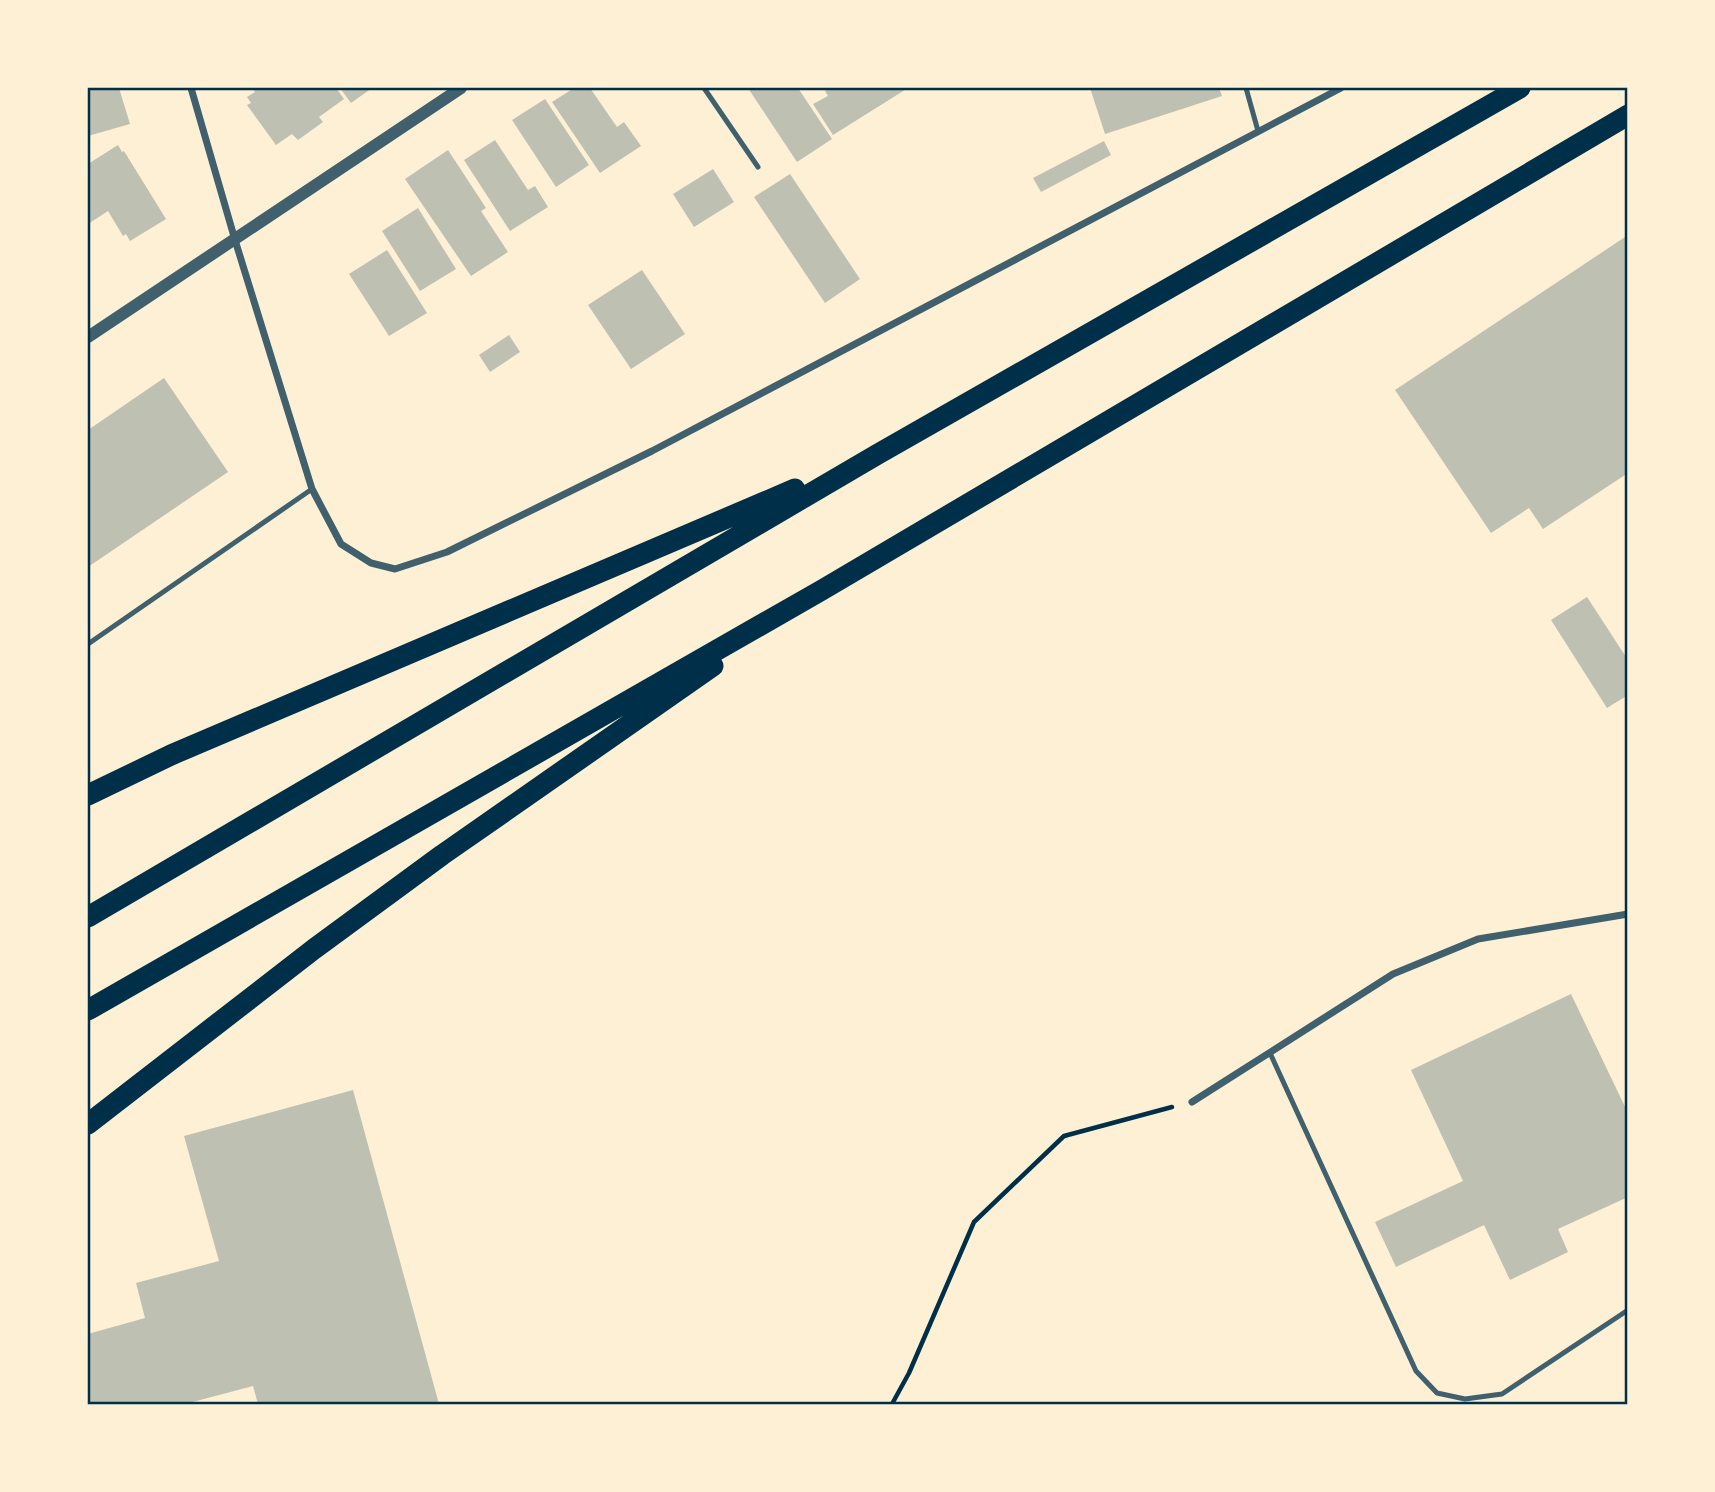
<svg xmlns="http://www.w3.org/2000/svg" width="1715" height="1492" viewBox="0 0 1715 1492" font-family="Lato,sans-serif">
<rect width="100%" height="100%" fill="#fdf0d5"/>
<path fill="#bec0b2" d="M 88,88 L 119,88 L 130,124 L 88,136 Z
M 252,88 L 336,88 L 344,99 L 319,117 L 323,122 L 298,140 L 292,134 L 276,145 L 247,105 L 251,103 L 247,97 L 255,92 Z
M 340,88 L 372,88 L 351,103 Z
M 574,88 L 590,88 L 617,127 L 624,122 L 641,146 L 600,173 L 552,102 Z
M 748,88 L 798,88 L 832,139 L 797,162 Z
M 830,88 L 908,88 L 833,135 L 813,104 L 828,96 L 825,91 Z
M 1090,88 L 1219,88 L 1222,96 L 1105,134 Z
M 545,99 L 589,165 L 556,187 L 512,120 Z
M 495,140 L 528,190 L 535,186 L 548,207 L 510,231 L 464,160 Z
M 1104,141 L 1111,155 L 1041,192 L 1033,178 Z
M 118,145 L 122,152 L 124,151 L 166,219 L 130,241 L 126,234 L 123,236 L 108,211 L 88,224 L 88,164 Z
M 448,150 L 486,208 L 481,211 L 508,252 L 471,276 L 405,179 Z
M 713,169 L 734,202 L 694,227 L 673,194 Z
M 790,174 L 860,279 L 825,303 L 754,197 Z
M 418,208 L 456,269 L 420,291 L 382,231 Z
M 1628,235 L 1628,473 L 1543,529 L 1529,508 L 1491,533 L 1395,390 Z
M 387,250 L 427,313 L 389,336 L 349,274 Z
M 642,270 L 685,334 L 631,369 L 588,305 Z
M 509,335 L 520,352 L 490,372 L 479,355 Z
M 164,378 L 228,472 L 88,567 L 88,430 Z
M 1587,597 L 1628,660 L 1628,695 L 1607,708 L 1551,620 Z
M 1571,994 L 1628,1113 L 1628,1197 L 1558,1229 L 1568,1252 L 1510,1280 L 1484,1225 L 1396,1267 L 1375,1222 L 1463,1181 L 1411,1070 Z
M 353,1090 L 439,1404 L 258,1404 L 253,1386 L 185,1404 L 88,1404 L 88,1334 L 145,1318 L 136,1283 L 219,1261 L 184,1136 Z"/>
<g fill="none" stroke-linecap="round" stroke-linejoin="round">
<path stroke="#003049" stroke-width="4.5" d="M 892,1404 L 909,1373 L 974,1222 L 1064,1136 L 1172,1107"/>
<path stroke="#3f606c" stroke-width="5" d="M 704,88 L 758,167
M 1246,88 L 1258,131
M 88,644 L 312,489
M 1270,1053 L 1416,1371 L 1437,1393 L 1465,1399 L 1502,1394 L 1628,1310"/>
<path stroke="#3f606c" stroke-width="7" d="M 191,88 L 235,240 L 312,489 L 341,544 L 371,563 L 395,569 L 447,552 L 652,451 L 1341,88
M 1192,1102 L 1393,974 L 1478,939 L 1628,914"/>
<path stroke="#3f606c" stroke-width="12" d="M 88,337 L 461,88"/>
<path stroke="#003049" stroke-width="21" d="M 88,795 L 171,755 L 795,489
M 88,917 L 878,454 L 1520,88
M 88,1010 L 822,590 L 1628,115
M 88,1124 L 314,949 L 442,855 L 713,666"/>
</g>
<rect width="1715" height="1492" fill="none" stroke="#fdf0d5" stroke-width="178"/>
<rect x="89" y="89" width="1537" height="1314" fill="none" stroke="#003049" stroke-width="2.5"/>
</svg>
